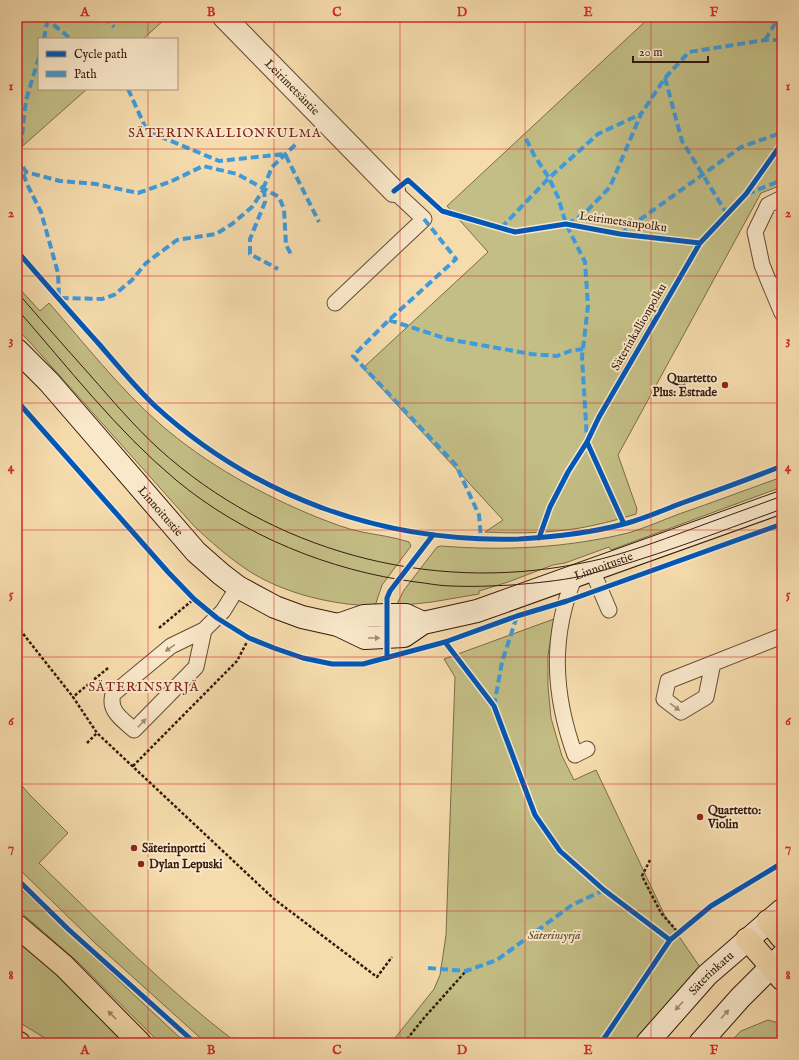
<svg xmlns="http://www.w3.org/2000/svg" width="799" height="1060" viewBox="0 0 799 1060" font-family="'IM FELL English',serif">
<rect width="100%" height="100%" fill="#f6dcad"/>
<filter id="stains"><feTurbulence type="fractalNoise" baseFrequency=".005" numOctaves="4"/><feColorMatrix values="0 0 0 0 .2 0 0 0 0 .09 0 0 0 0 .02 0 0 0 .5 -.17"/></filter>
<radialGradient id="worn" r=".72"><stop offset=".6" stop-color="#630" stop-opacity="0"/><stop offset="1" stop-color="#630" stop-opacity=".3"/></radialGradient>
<path fill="#c3be85" stroke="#7c6c49" d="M 17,17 L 161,17 L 165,19 L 143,39 L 39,39 L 39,89 L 87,89 L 17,151 Z
M 650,17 L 782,17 L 782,185 L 761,193 L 618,455 L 637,509 L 636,514 C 623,518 609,522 595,525 C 561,533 519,534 485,532 L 503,520 L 363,368 L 488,252 L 447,206 Z
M 17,286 L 40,311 L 49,303 C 85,344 119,388 160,424 C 206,464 262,495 319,518 C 332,523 347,529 362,532 C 377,535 394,537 409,542 L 411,546 L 382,585 L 375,606 C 333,605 285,594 249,571 C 229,558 211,542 194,526 L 27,339 L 17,330 Z
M 782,477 L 782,487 L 611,550 L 609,547 L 565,563 L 553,565 L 508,582 L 479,591 L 479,594 L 432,602 L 396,606 L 404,590 L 437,547 L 441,546 C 504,551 566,548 628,533 C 645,528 663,520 679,514 C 714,502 748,489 782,477 Z
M 554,619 L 548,655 L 548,686 L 551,718 L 562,756 L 574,780 L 596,770 L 665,916 L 702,970 L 637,1043 L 391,1043 L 434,989 L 440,975 L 446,935 L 455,677 L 444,659 Z
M 17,780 L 29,794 L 68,833 L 39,863 C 103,925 166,989 237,1043 L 206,1043 L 94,942 L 17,867 Z
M 17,885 L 178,1036 L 187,1043 L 160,1043 L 78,962 L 17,909 Z
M 17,938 L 46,962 L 85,1004 L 126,1043 L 53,1043 L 17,1021 Z
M 768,1020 L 782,1024 L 782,1043 L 729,1043 L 741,1031 Z"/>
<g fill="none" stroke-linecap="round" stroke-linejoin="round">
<defs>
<path id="lane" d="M 782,198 L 768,205 L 755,232 L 762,265 L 771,287 L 782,283
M 771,287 L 782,313
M 335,303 L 424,219 L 394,191
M 592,570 L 609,610
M 575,576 C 550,636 553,694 575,755 L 587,749
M 204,630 L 196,667 L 134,730 C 122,719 108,711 113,694 L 171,646 L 204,630 L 223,611 L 238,587
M 713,663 L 706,697 L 681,712 L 664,699 L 668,681 L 782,636"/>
<g id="street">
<path id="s1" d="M 224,17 L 394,191"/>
</g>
<g id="secondary">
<path id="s2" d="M 17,350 L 49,382 L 196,552 L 221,574 L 238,587 L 275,607 L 302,617 L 338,625 L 365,638 L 404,636 L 423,623 L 477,611 L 782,502"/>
<path d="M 338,625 L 364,616 L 386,615 L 406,615 L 423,623"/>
<path id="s3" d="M 647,1043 L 707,975 L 782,910"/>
<path d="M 700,1043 L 740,998 L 782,956"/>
</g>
<path id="highway" d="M 768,921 L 782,938
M 17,926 L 64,966 L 140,1043
M 747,939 L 782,979
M 17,1042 L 19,1043"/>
</defs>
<use href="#lane" stroke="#654a35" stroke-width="17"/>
<use href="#street" stroke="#654a35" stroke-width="24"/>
<use href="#secondary" stroke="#35190d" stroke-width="24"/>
<use href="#highway" stroke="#35190d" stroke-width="24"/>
<path stroke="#35190d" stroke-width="2.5" stroke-dasharray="3 2" stroke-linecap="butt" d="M 17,626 L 73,697
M 159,628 L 194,599
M 108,668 L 73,697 L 97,733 L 274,899 L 377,977 L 392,957
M 87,743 L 97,733
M 133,766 L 237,661 L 249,638
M 650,860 L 642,876 L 661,913 L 678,932
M 404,1043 L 423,1019 L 466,971"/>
<use href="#lane" stroke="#f9e8ca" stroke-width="15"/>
<use href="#street" stroke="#f9e8ca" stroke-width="22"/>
<use href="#secondary" stroke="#f9e8ca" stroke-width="22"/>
<use href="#highway" stroke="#f6dcad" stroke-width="22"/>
<path stroke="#35190d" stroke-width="1" d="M 17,292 C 41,320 65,347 90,375 C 112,400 134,426 159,449 C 272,551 428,593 577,564 C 612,558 645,546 678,534 C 713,521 747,509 782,496
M 17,309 C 68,367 116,430 176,480 C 242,535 330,571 416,582 C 427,583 439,586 451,586 C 471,587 492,586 512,585 C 535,583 559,581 582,576 C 650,559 716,533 782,509"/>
<path stroke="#3e9bde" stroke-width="4" stroke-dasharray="8 4" stroke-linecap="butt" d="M 44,17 L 71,39
M 104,17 L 114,27
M 44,39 L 48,17
M 765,40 L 779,17
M 39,57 L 26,100 L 19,162 L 27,184 L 41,212 L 58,273 L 59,298 L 102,299 L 114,295 L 132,280 L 146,263 L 177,240 L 216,234 L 232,224 L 252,207 L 264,189
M 665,78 L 682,141 L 727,214
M 128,89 L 147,131 L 219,161 L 285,154 L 319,222
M 526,139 L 534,155 L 549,178 L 558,197 L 566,224 L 585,262 L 588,306 L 582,357 L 587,440
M 23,167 L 26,172 L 60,181 L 96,184 L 138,193 L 172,181 L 203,166 L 237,174 L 279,197 L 284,209 L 286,245 L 292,256
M 263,189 L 272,167 L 296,144
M 264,189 L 265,202 L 250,239 L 250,254 L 278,269
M 747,194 L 782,180
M 424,219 L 456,259 L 389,320 L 353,356 L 456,465 L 479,515 L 481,539
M 567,224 L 584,214 L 610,187 L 641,114 L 665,78 L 689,52 L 765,40 L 782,40
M 501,228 L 549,178 L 598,134 L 641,114
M 620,234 L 741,147 L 778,134 L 782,131
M 389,320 L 447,339 L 531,354 L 557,356 L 570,351 L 583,349
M 494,706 L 502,662 L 517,616
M 428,968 L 466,971 L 497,960 L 572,905 L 604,890"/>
<defs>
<path id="cycleway" d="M 394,191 L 408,180 L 442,211 L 515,232 L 566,224 L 620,234 L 700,243
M 17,251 C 44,282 71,313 99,344 C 117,365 135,387 155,406 C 256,498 383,543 519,539 C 555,537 590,533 624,524 C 644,519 663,510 682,503 C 716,491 749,479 782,466
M 17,401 L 168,572 L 194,599 L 217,618 L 249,638 L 274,648 L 303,658 L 332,664 L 363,664 L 445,642 L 517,616 L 567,601 L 782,524
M 587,442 L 624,524
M 539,538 L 550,507 L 568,472 L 587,442 L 599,417 L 700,243 L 746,194 L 782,143
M 445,642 L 494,706 L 535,815 L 560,851 L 604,890 L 670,940
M 387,658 L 387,598 L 390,591 L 433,535
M 17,879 L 68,929 L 195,1043
M 601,1043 L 670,940 L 711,906 L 782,863"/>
</defs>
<use href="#cycleway" stroke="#f9e8ca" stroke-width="8"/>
<use href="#cycleway" stroke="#0057b8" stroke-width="5"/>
</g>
<defs><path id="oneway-solid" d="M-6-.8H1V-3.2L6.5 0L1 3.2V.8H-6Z"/></defs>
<g fill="#a18b75">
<use href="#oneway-solid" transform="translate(374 638)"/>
<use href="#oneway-solid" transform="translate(170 648) rotate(145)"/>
<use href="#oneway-solid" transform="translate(675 707) rotate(37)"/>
<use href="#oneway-solid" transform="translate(142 723) rotate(-46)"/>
<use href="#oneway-solid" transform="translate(679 1006) rotate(132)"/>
<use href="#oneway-solid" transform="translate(725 1014) rotate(-48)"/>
</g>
<use fill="#9f8465" href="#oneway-solid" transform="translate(112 1015) rotate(-135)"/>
<path fill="none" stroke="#d62828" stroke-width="1" stroke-opacity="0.55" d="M 148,17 L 148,39M 274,17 L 274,1043M 400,17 L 400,1043M 525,17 L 525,1043M 651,17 L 651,1043M 148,89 L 148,1043M 17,149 L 782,149M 17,276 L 782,276M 17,403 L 782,403M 17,530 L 782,530M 17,657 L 782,657M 17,784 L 782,784M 17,911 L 782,911"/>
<g fill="#8f2418" stroke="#f9e8ca" stroke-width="1.5">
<circle cx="725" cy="385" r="4"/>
<circle cx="700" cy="817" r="4"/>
<circle cx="134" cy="848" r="4"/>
<circle cx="141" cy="864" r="4"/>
</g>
<g text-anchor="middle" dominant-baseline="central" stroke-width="4" stroke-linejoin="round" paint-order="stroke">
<g font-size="12" fill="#35190d" stroke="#f9e8ca">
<text stroke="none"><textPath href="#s1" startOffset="98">Leirimetsäntie</textPath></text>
<text transform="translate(623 222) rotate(8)">Leirimetsänpolku</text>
<text transform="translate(639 327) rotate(-60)">Säterinkallionpolku</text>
<text stroke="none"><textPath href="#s2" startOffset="216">Linnoitustie</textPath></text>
<text stroke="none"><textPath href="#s2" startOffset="714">Linnoitustie</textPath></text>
<text stroke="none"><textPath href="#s3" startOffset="95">Säterinkatu</textPath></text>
</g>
<g font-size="12" font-weight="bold" fill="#35190d" stroke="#f9e8ca" text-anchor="start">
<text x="717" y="378" text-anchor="end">Quartetto<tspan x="717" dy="14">Plus: Estrade</tspan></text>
<text x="708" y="810">Quartetto:<tspan x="708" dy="14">Violin</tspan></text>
<text x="142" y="848">Säterinportti</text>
<text x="149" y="864">Dylan Lepuski</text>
</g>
<g font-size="12" font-style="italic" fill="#604b31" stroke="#f9e8ca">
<text x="554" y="935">Säterinsyrjä</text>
</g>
<g font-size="13" letter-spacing="1" fill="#7a1f14" stroke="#f9e8ca">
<text x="225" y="133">SÄTERINKALLIONKULMA</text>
<text x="144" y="687">SÄTERINSYRJÄ</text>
</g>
</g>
<rect width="799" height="1060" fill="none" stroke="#f6dcad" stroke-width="44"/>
<rect x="38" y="38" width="140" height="52" fill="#f9e8ca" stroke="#ab957e"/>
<rect x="46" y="51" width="20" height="6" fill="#0057b8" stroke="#ab957e"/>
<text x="74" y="58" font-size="12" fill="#35190d">Cycle path</text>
<rect x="46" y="71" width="20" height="6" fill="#3e9bde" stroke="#ab957e"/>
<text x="74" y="78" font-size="12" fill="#35190d">Path</text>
<path d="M633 56v6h75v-6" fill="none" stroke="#35190d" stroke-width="2"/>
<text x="639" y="56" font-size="12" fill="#35190d" stroke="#f9e8ca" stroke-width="3" paint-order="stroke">20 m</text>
<rect x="22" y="22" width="755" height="1016" fill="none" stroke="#d62828" stroke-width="1.5"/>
<g font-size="13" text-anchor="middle" font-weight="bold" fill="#d62828">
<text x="85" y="16">A</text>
<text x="211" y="16">B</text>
<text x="337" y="16">C</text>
<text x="462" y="16">D</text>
<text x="588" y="16">E</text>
<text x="714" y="16">F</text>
<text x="11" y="90">1</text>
<text x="788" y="90">1</text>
<text x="11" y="217">2</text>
<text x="788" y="217">2</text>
<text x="11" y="344">3</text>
<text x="788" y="344">3</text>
<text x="11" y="471">4</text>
<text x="788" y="471">4</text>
<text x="11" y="598">5</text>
<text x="788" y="598">5</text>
<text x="11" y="725">6</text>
<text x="788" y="725">6</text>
<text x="11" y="852">7</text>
<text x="788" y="852">7</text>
<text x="11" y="979">8</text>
<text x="788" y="979">8</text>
<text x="85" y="1054">A</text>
<text x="211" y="1054">B</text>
<text x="337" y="1054">C</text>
<text x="462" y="1054">D</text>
<text x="588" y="1054">E</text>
<text x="714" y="1054">F</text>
</g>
<rect width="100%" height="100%" filter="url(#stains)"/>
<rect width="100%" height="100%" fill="url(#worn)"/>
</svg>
